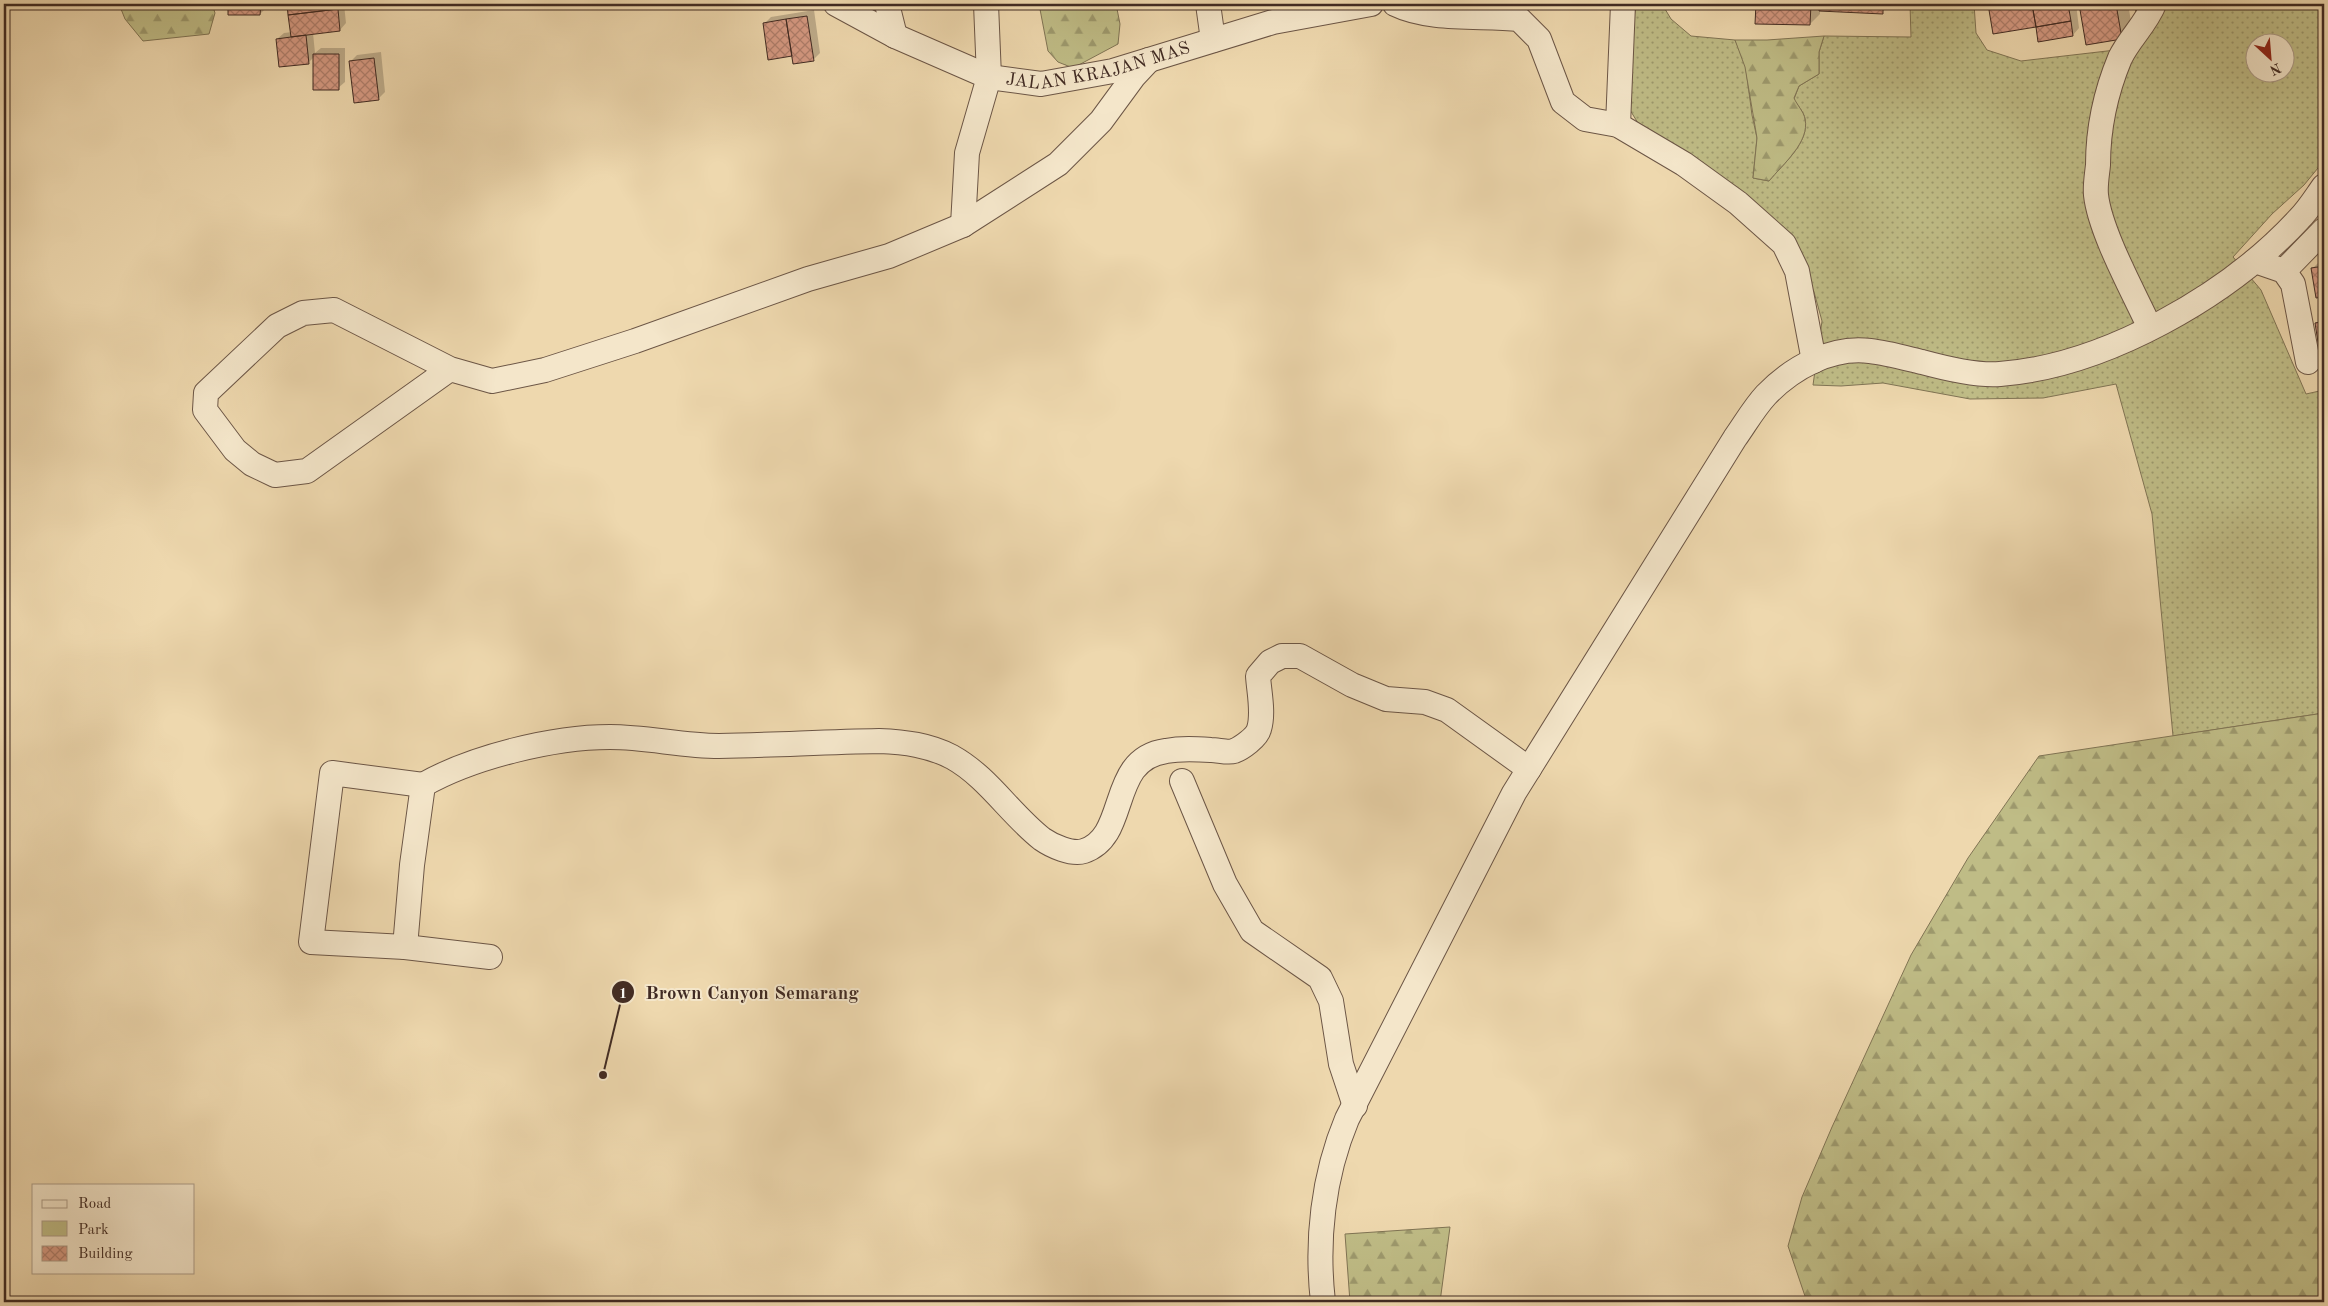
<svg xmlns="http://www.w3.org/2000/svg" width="2328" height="1306" viewBox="0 0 2328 1306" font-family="'Old Standard TT',serif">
<defs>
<pattern id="green-dots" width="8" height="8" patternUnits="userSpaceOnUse" patternTransform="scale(1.25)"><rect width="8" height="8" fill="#bfbc86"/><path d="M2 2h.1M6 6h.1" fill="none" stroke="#9d996d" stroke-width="1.8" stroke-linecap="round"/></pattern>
<pattern id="forest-firs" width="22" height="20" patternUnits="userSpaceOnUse" patternTransform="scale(1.25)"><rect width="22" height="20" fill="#bfbc86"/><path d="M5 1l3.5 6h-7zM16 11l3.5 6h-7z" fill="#9d996d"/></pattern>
<pattern id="building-cross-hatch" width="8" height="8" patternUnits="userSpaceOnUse" patternTransform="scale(1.25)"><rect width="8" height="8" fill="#d69a83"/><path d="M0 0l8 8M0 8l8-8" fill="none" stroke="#af7e6b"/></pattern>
</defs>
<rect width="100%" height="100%" fill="#eed8ae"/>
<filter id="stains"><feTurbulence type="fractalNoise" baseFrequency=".004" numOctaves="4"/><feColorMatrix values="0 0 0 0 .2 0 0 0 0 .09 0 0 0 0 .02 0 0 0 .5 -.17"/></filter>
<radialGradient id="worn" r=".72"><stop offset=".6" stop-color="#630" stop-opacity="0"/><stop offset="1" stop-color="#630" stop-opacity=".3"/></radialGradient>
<path fill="url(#green-dots)" stroke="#807454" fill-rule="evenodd" d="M 1636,4 L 1662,4 L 1671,19 L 1691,36 L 1735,40 L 1745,62 L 1752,115 L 1757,138 L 1753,178 L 1769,181 C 1783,164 1810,142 1805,119 C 1804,112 1797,105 1794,99 L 1799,86 L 1819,74 L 1819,52 L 1824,36 L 1911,37 L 1910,4 L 1974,4 L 1976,33 L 1987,50 L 2021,61 L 2133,48 L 2136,4 L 2324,4 L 2324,168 L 2318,168 L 2304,185 L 2272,214 L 2233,257 L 2261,290 L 2306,394 L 2324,390 L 2324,713 L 2173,736 L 2152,514 L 2116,384 L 2043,398 L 1970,399 L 1883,383 L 1841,386 L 1813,385 L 1822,321 L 1814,292 L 1787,235 L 1641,128 L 1630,110 L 1634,18 ZM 2256,42 L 2286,42 L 2286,72 L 2256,72 Z"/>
<path fill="url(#forest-firs)" stroke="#807454" d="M 119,4 L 212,4 L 215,13 L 209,34 L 143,41 L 125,19 Z
M 1039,4 L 1116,4 L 1120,24 L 1118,44 L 1073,68 L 1058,62 L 1048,51 Z
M 1824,36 L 1819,52 L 1819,74 L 1799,86 L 1794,98 C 1797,105 1804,112 1805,119 C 1810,142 1783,164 1769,181 L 1753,178 L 1757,138 L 1745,67 L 1735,40 L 1767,40 Z
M 2324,713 L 2324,1302 L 1807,1302 L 1788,1246 L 1802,1197 L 1832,1127 L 1911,955 L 1968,858 L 2039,756 Z
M 1450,1227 L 1440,1302 L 1350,1302 L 1345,1234 Z"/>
<path fill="#0003" d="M 229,4 L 267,4 L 267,7 L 260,14 L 229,13 Z
M 288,4 L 344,4 L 346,23 L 340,30 L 313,33 L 315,53 L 321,48 L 345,48 L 345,82 L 338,88 L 314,57 L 309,62 L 280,66 L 277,39 L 284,33 L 292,32 Z
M 1757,4 L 1891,4 L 1882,12 L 1820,9 L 1820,14 L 1810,24 L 1756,22 Z
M 1990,4 L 2076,4 L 2079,28 L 2073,35 L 2037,25 L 1994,32 Z
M 2081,4 L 2128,4 L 2132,27 L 2121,38 L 2088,44 Z
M 814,10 L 820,53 L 814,59 L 793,55 L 764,24 L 771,17 Z
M 381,52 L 385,92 L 378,99 L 350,62 L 357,55 Z
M 2324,261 L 2324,296 L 2317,297 L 2312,269 L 2319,262 Z
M 2323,316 L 2324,316 L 2324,376 L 2317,323 Z"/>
<path fill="url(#building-cross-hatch)" stroke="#412b23" d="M 228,4 L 261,4 L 260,15 L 228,15 Z
M 287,4 L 337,4 L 338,9 L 288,15 Z
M 1756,4 L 1811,4 L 1810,25 L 1755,24 Z
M 1820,4 L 1883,4 L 1883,14 L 1819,11 Z
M 1988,4 L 2032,4 L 2036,27 L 1993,34 Z
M 2032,4 L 2068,4 L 2071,21 L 2036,27 Z
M 2079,4 L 2116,4 L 2122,39 L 2086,45 Z
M 338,9 L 340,31 L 291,37 L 288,15 Z
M 807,16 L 814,61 L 793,64 L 786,19 Z
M 786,19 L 792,56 L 768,60 L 763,23 Z
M 2071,21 L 2073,36 L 2038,42 L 2036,27 Z
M 306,35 L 309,64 L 279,67 L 276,39 Z
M 313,54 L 339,54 L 339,90 L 313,90 Z
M 374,58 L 379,100 L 354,103 L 349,61 Z
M 2324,266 L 2324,297 L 2316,298 L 2311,268 Z
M 2324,321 L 2324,341 L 2318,342 L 2315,323 Z
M 2324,341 L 2324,360 L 2321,360 L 2318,342 Z"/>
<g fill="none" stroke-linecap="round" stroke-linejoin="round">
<defs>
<g id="minor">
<path id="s1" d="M 836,4 L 895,36 L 989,77 L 1041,84 L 1113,71 L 1273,22 L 1371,4"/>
<path d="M 887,4 L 895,36"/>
<path d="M 1208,4 L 1213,40"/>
<path d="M 1395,4 C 1430,21 1480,15 1519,19 L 1539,39 L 1563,102 L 1585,119 L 1618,125 L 1684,164 L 1738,203 L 1784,244 L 1797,271 L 1814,361"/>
<path d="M 1618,125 L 1623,4"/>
<path d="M 963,225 L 967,153 L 989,77 L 986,4"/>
<path d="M 2255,261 L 2284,271 L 2293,284 L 2308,362"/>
<path d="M 2284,271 L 2324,230"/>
<path d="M 2150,328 C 2134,293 2100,232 2096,195 C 2095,185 2097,175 2098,165 C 2098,127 2105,94 2120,58 C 2129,39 2146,24 2154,4"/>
<path d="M 450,369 L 307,471 L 275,475 L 252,464 L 235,450 L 205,410 L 206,393 L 277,326 L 303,313 L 334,310 L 450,369 L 492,381 L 545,370 L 635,341 L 808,279 L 889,256 L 963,225 L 1058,164 L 1101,121 L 1134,76 L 1149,60"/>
<path d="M 1182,781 L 1225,884 L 1252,931 L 1320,978 L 1331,1001 L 1341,1064 L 1355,1106"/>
<path d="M 423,785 L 332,773 L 311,942 L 405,947 L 490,957"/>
<path d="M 405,947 L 412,865 L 423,785 C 472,757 553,737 610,737 C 647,737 682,746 719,746 C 773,745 826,742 879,741 C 905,742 929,745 952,757 C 988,777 1010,814 1042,839 C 1052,846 1072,855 1084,851 C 1130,836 1107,759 1166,751 C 1181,748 1196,749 1211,750 C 1218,750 1228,753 1234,751 C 1242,748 1257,737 1259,729 C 1264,713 1259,692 1258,676 L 1270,662 L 1282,656 L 1300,656 L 1352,685 L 1386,699 L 1425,702 L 1447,710 L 1529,769"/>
<path d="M 1323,1302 C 1316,1241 1323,1176 1347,1119 L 1514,793 L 1735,438 C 1745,424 1754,408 1766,395 C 1792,368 1831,346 1870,351 C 1887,353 1905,358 1922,362 C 1944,368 1977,376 2000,374 C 2105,366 2228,296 2299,219 C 2309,209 2316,197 2324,186"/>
</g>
</defs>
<use href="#minor" stroke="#6c5646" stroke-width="26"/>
<use href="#minor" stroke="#f4e6ca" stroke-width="24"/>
</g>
<g text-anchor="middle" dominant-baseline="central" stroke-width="4" stroke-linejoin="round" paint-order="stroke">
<g font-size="18" fill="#412b23" stroke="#f4e6ca">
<text stroke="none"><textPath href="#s1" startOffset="281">JALAN KRAJAN MAS</textPath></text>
</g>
</g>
<path fill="none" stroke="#412b23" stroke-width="2" d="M603 1075L623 992"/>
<g fill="#412b23" stroke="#f4e6ca" stroke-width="2">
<circle cx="603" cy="1075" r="5"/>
<circle cx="623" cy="992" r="12"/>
</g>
<g font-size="15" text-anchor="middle" font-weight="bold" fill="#fff">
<text x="623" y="998">1</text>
</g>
<g font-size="19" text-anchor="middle" font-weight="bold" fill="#412b23" stroke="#f4e6ca" stroke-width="4" stroke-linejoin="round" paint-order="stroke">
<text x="752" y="999">Brown Canyon Semarang</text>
</g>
<rect width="2328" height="1306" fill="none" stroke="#eed8ae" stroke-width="20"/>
<rect x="5" y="5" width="2318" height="1296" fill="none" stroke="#412b23" stroke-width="2.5"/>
<rect x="10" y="10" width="2308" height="1286" fill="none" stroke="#412b23"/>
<rect x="32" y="1184" width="162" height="90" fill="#f4e6ca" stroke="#ac9b87"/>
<rect x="42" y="1200" width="25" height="8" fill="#f4e6ca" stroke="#ac9b87"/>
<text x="78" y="1208" font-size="15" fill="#412b23">Road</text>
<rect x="42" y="1221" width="25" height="15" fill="#bfbc86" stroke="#ac9b87"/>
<text x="78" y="1234" font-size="15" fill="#412b23">Park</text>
<rect x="42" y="1246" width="25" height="15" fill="url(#building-cross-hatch)" stroke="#ac9b87"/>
<text x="78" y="1258" font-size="15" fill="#412b23">Building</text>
<g transform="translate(2270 58) rotate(154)"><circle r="24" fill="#f4e6ca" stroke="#ac9b87"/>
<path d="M0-4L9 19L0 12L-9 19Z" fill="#8f2418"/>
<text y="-8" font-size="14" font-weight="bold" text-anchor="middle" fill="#412b23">N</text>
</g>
<rect width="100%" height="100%" filter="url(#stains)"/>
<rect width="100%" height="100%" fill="url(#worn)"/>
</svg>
